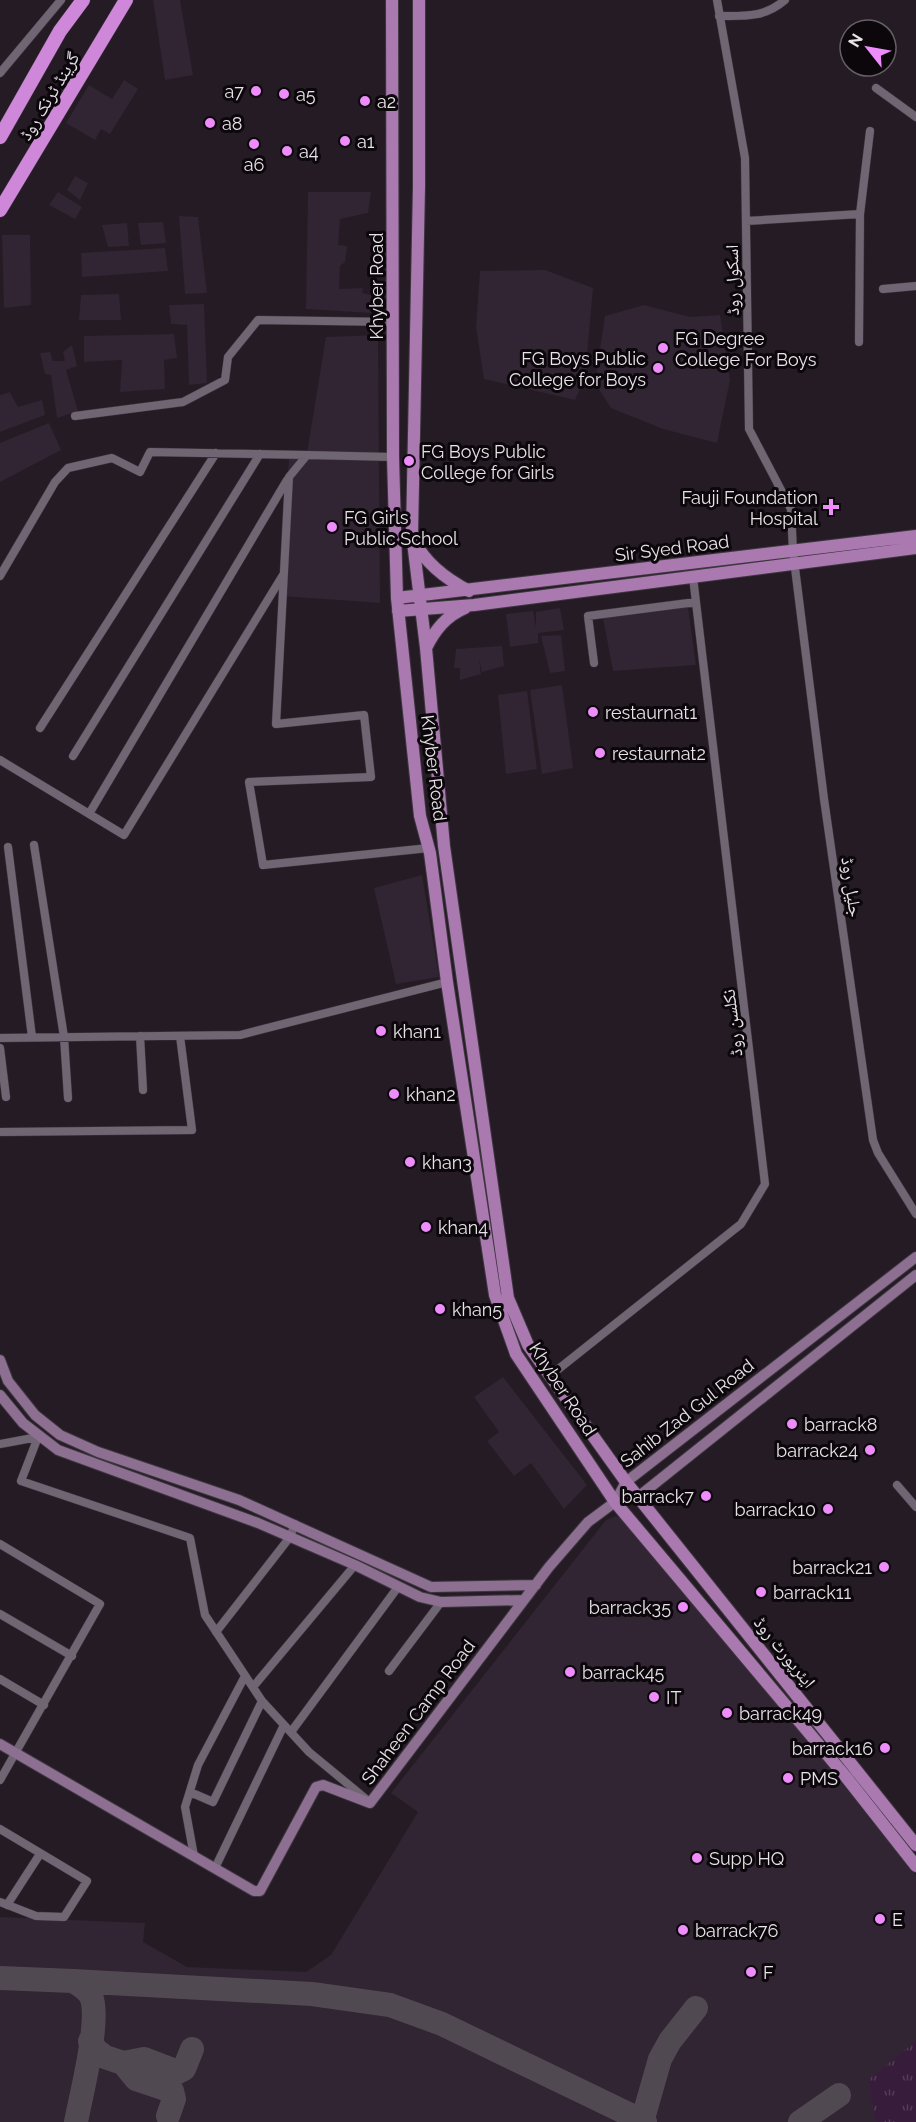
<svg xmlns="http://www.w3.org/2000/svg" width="916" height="2122" viewBox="0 0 916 2122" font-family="Raleway,'Noto Naskh Arabic',sans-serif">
<defs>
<pattern id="grass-tufts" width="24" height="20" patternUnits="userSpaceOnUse" patternTransform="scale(1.5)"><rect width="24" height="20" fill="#371c3b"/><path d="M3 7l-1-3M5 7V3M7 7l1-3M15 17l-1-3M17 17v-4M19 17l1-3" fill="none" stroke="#543d57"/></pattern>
</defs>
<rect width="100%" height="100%" fill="#241b25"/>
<path fill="#312433" d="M 153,0 L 180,0 L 193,75 L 165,80 Z
M 124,80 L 138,89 L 110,134 L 101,129 L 95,140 L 66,123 L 89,85 L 112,99 Z
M 75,176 L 88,183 L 80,200 L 67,190 Z
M 58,192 L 82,207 L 75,219 L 49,205 Z
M 308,192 L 371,192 L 368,213 L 340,219 L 338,245 L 347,246 L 345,262 L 340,266 L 339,289 L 363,288 L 362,293 L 371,295 L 371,313 L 306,309 Z
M 179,216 L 198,217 L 207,293 L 185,294 Z
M 163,222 L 166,243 L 141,245 L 138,223 Z
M 127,223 L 129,246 L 108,247 L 102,225 Z
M 2,235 L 30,235 L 31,305 L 4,308 Z
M 165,248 L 168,271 L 82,277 L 81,253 Z
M 545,270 L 593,288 L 585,378 L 575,400 L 484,379 L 476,327 L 480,271 Z
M 119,294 L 121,320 L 79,320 L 81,295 Z
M 204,304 L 207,383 L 189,385 L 187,325 L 171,324 L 169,305 Z
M 644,305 L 690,317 L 720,315 L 730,380 L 717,443 L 663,429 L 611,408 L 595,383 L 605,316 Z
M 174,334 L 177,358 L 164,360 L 165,389 L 120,392 L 122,360 L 84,362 L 84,336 Z
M 378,335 L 380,603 L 281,596 L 289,458 L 307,453 L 326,337 Z
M 72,345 L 77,366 L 66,370 L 78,411 L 57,418 L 51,375 L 45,374 L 40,353 L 50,352 L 53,361 L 65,361 L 63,352 Z
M 10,392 L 18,407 L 42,400 L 45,415 L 0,432 L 0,395 Z
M 49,423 L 61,450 L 0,482 L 0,443 Z
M 688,607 L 696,665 L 613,671 L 603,618 Z
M 560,608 L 564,630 L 538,633 L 538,643 L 510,647 L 506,614 L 533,611 L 536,627 L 536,612 Z
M 561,635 L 565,671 L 550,673 L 541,636 Z
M 502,646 L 504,666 L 482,672 L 479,659 L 481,674 L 460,680 L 460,668 L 454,668 L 456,649 Z
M 562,685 L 573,768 L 542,774 L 530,690 Z
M 527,691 L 537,769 L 506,774 L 498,695 Z
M 422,875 L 439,977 L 396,984 L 374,888 Z
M 503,1377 L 587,1485 L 564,1509 L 531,1463 L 514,1476 L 487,1441 L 499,1432 L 474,1397 Z
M 616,1516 L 621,1518 L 671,1571 L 916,1875 L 916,2122 L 0,2122 L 0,1917 L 145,1923 L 143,1942 L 187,1967 L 306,1972 L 331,1955 L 418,1812 L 391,1793 L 606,1520 Z"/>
<path fill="url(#grass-tufts)" d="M 916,2041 L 916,2122 L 878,2122 L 874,2117 L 869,2079 Z"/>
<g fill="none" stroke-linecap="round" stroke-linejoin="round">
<path stroke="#514952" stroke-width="24" d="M 0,1978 L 73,1981 C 80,1985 87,1989 91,1996 C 101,2019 81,2095 76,2122
M 73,1981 L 312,1994 L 390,2005 L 442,2024 L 645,2122
M 90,2041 L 96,2050 L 105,2057 L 123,2063 L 144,2059 L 178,2072 L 184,2069 L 192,2049
M 123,2063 L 136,2079 L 172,2091 L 174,2099 L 168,2116
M 642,2122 L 660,2059 L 670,2041 L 696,2008
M 800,2122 L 839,2095"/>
<defs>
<path id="street" d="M 717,0 L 745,158 L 749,429 L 791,509 L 793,552 L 824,799 L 873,1140 L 878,1153 L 916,1214
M 719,16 C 745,16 764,18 785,0
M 0,73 L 61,0
M 876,88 L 916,117
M 746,221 L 860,214
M 883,289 L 916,286
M 859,342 L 860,214 L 870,131
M 75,416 L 183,402 L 225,380 L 228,357 L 258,320 L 393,322
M 393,457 L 307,455 L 289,477 L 276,724 L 364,715 L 371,777 L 249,782 L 263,865 L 429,848
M 0,576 L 55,482 L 68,468 L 112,458 L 140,472 L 150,452 L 307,455
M 594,663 L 588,616 L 696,602
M 40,728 L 216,453
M 73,756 L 260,454
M 0,760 L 124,835 L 283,575
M 89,814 L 287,480
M 34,845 L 64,1037 L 68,1098
M 8,847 L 32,1037
M 140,1036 L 143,1090
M 0,1038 L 240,1035 L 447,982
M 0,1048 L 6,1097
M 0,1132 L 192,1130 L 180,1036
M 556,1371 L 741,1224 L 765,1184 L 693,577
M 38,1437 L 21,1481 L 190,1538 L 205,1615 L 262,1701 L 309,1752 L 366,1799
M 0,1444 L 38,1437
M 897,1485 L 916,1507
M 0,1544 L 100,1604 L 0,1780
M 0,1614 L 72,1656
M 216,1632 L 290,1537 L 295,1524
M 389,1671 L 441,1602
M 0,1679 L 44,1705
M 253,1687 L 355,1565
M 291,1732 L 398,1587
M 190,1792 L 213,1802 L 262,1701
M 0,1829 L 87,1881 L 64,1917 L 36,1916 L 0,1902
M 194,1856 L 185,1807 L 198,1765 L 245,1676
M 215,1868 L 284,1725
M 7,1905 L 40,1854"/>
<path id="secondary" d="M 0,1360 L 8,1381 L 35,1415 L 60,1435 L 98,1452 L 239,1500 L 431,1587 L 536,1585
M 0,1395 L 23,1423 L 58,1450 L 258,1523 L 355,1565 L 420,1597 L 441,1602 L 524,1600
M 615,1502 L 626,1482 L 916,1257
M 0,1744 L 254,1891 L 260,1891 L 316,1787 L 323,1785 L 370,1803 L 549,1567 L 588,1522 L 615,1502 L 638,1497 L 916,1275"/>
<path id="primary" d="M 392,0 L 393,457 L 397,598 L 420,816 L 430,853 L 447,982 L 495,1295 L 516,1354 L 615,1502 L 846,1777 L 916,1866
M 419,0 L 419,186 L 412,534 L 426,648 L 444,846 L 508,1298 L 528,1345 L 626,1482 L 916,1845
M 415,542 C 426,564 448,580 469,591
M 397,598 L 916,536
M 398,611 L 474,605 L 916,548
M 426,648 C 435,630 446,616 465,608"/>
<path id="highway" d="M 0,137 L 60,31 L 83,0
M 0,210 L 126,0"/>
</defs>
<use href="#street" stroke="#3d363e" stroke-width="9"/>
<use href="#secondary" stroke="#3d363e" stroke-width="12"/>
<use href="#primary" stroke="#3d363e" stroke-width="14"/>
<use href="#highway" stroke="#3d363e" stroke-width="15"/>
<use href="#street" stroke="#706572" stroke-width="8"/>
<use href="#secondary" stroke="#8c6f91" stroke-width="10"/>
<use href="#primary" stroke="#a979b0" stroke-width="12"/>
<use href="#highway" stroke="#cf87d9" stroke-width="14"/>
</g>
<g fill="#ed8cfa" stroke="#0b070b" stroke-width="2">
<circle cx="256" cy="91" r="6"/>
<circle cx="284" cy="94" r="6"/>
<circle cx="365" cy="101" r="6"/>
<circle cx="210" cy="123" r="6"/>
<circle cx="345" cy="141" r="6"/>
<circle cx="254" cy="144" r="6"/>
<circle cx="287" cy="151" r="6"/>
<circle cx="663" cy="348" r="6"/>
<circle cx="658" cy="368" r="6"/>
<circle cx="409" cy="461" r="6"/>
<path d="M828 498h6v6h6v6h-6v6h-6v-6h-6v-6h6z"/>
<circle cx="332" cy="527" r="6"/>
<circle cx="593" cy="712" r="6"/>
<circle cx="600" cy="753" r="6"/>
<circle cx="381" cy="1031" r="6"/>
<circle cx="394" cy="1094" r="6"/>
<circle cx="410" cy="1162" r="6"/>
<circle cx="426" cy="1227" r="6"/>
<circle cx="440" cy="1309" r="6"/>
<circle cx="792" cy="1424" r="6"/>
<circle cx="870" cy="1450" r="6"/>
<circle cx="706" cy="1496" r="6"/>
<circle cx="828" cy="1509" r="6"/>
<circle cx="884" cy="1567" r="6"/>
<circle cx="761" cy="1592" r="6"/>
<circle cx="683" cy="1607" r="6"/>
<circle cx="570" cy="1672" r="6"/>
<circle cx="654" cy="1697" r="6"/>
<circle cx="727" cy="1713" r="6"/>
<circle cx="885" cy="1748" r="6"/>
<circle cx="788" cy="1778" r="6"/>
<circle cx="697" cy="1858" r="6"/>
<circle cx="880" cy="1919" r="6"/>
<circle cx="683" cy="1930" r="6"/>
<circle cx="751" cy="1972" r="6"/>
</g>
<g text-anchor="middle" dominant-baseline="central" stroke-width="6" stroke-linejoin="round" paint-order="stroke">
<g font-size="18" fill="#e8e2e9" stroke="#0b070b" text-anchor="start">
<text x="244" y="91" text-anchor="end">a7</text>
<text x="296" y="94">a5</text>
<text x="377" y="101">a2</text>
<text x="222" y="123">a8</text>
<text x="357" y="141">a1</text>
<text x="299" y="151">a4</text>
<text x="254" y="164" text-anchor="middle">a6</text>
<text x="675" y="338">FG Degree<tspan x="675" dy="21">College For Boys</tspan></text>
<text x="646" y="358" text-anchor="end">FG Boys Public<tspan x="646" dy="21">College for Boys</tspan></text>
<text x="421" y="451">FG Boys Public<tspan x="421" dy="21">College for Girls</tspan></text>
<text x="818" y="497" text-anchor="end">Fauji Foundation<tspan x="818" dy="21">Hospital</tspan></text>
<text x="344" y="517">FG Girls<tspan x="344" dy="21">Public School</tspan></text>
<text x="605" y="712">restaurnat1</text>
<text x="612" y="753">restaurnat2</text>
<text x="393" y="1031">khan1</text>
<text x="406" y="1094">khan2</text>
<text x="422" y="1162">khan3</text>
<text x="438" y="1227">khan4</text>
<text x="452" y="1309">khan5</text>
<text x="804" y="1424">barrack8</text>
<text x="858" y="1450" text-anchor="end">barrack24</text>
<text x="694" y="1496" text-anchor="end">barrack7</text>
<text x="816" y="1509" text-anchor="end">barrack10</text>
<text x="872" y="1567" text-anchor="end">barrack21</text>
<text x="773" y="1592">barrack11</text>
<text x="671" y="1607" text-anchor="end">barrack35</text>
<text x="582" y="1672">barrack45</text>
<text x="666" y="1697">IT</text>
<text x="739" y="1713">barrack49</text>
<text x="873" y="1748" text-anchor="end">barrack16</text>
<text x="800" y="1778">PMS</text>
<text x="709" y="1858">Supp HQ</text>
<text x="892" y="1919">E</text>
<text x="695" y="1930">barrack76</text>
<text x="763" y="1972">F</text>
</g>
<g font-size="18" fill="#e8e2e9" stroke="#0b070b">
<text transform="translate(49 96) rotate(-59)">گرینڈ ٹرنک روڈ</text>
<text transform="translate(732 280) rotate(-91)">اسکول روڈ</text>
<text transform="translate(376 286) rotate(-90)">Khyber Road</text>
<text transform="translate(672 548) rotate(-7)">Sir Syed Road</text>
<text transform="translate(434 768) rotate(83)">Khyber Road</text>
<text transform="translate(852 887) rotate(82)">جلیل روڈ</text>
<text transform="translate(732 1023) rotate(-97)">نکلسن روڈ</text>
<text transform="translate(563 1389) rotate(57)">Khyber Road</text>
<text transform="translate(687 1413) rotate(-38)">Sahib Zad Gul Road</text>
<text transform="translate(785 1652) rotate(51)">ایئرپورٹ روڈ</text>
<text transform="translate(418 1712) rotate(-53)">Shaheen Camp Road</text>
</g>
</g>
<g transform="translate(868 48) rotate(301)"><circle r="28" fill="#0b070b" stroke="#635f64" stroke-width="1.5"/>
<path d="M0-4.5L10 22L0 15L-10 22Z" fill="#ed8cfa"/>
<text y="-9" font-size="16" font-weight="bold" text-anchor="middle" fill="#e8e2e9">N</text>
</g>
</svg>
